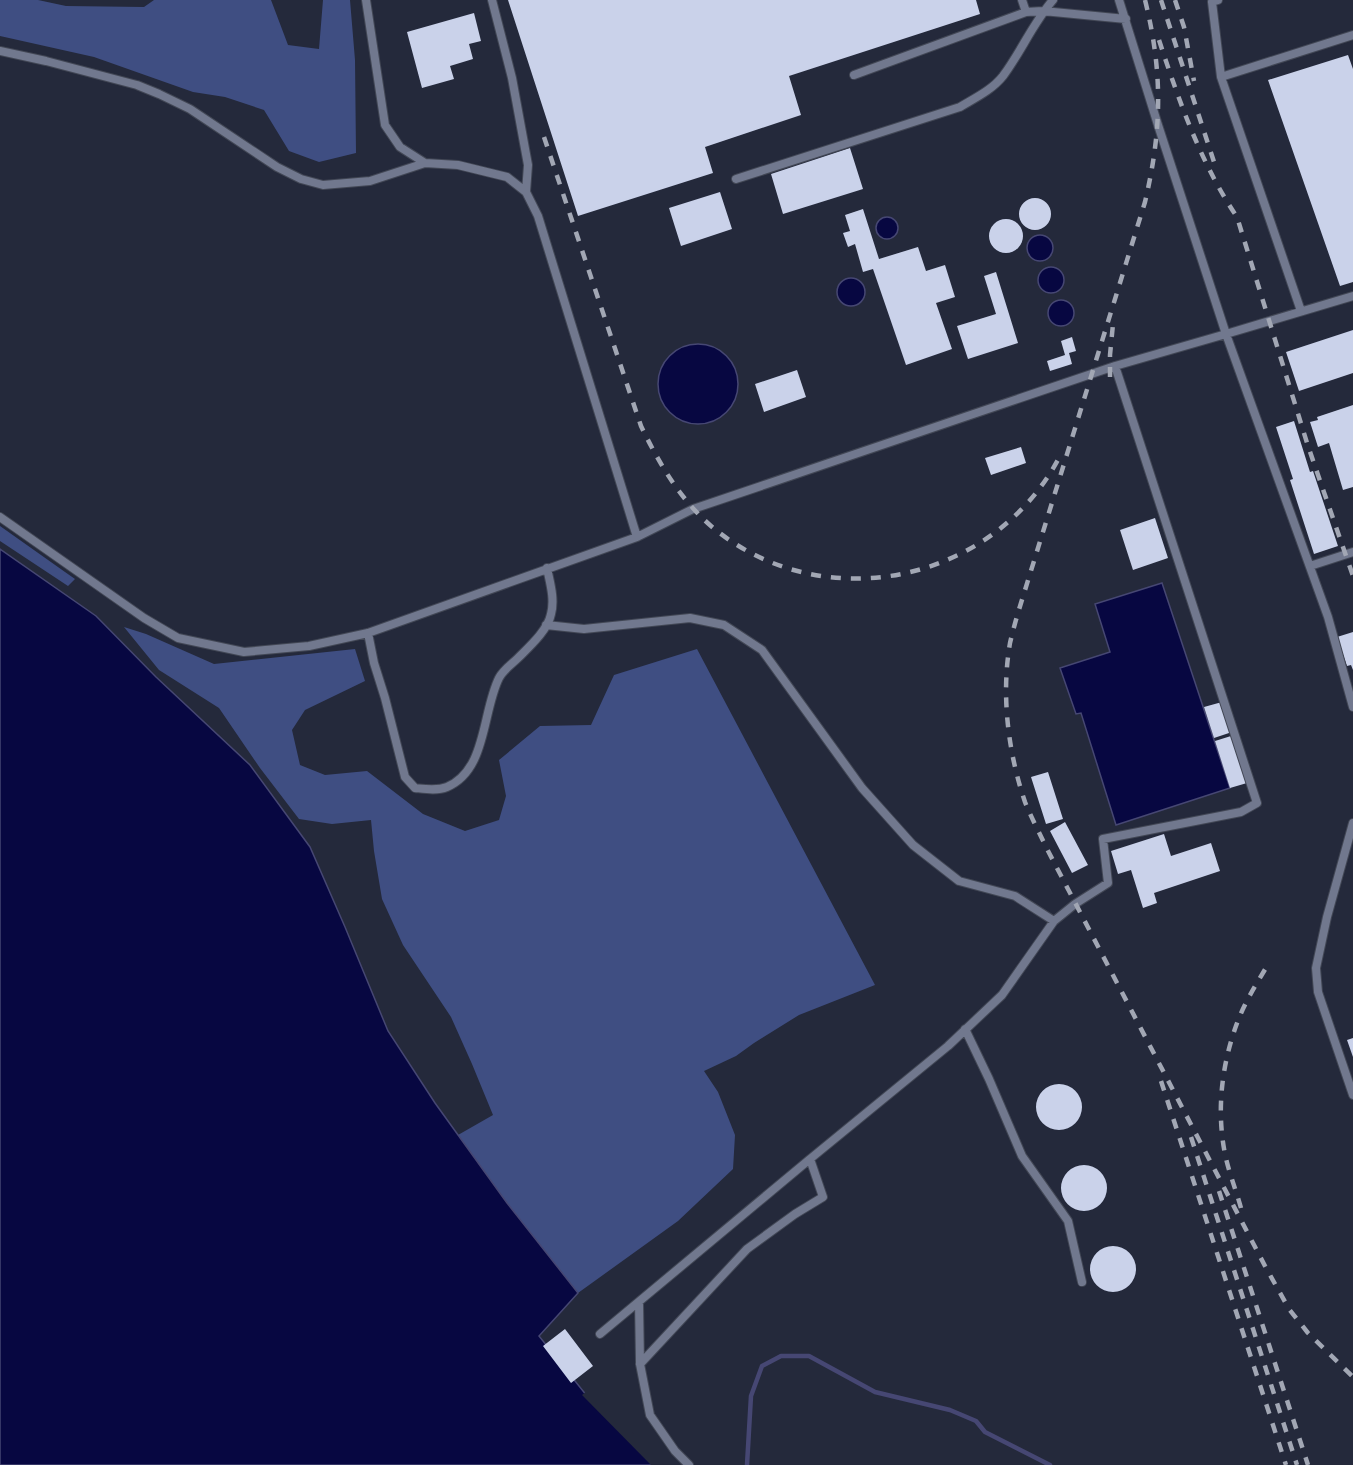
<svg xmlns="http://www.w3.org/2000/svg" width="1353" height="1465" viewBox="0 0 1353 1465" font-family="Roboto,sans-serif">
<rect width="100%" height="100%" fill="#24293b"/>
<path fill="#3f4e82" d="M 0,0 L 38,0 L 66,6 L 144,7 L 154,0 L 271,0 L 288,45 L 319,49 L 323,0 L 350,0 L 355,60 L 356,153 L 319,162 L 289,151 L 264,110 L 225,97 L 193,92 L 94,57 L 0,36 Z
M 0,526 L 65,572 L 75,579 L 68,586 L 0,541 Z
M 124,627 L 146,634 L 214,664 L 355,649 L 365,681 L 305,710 L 292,730 L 300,765 L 325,775 L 367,771 L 423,814 L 465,831 L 499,820 L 506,796 L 499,760 L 540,726 L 591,725 L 614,675 L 697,649 L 875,985 L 799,1015 L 754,1043 L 736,1056 L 704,1071 L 718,1092 L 735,1135 L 733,1169 L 678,1221 L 578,1293 L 507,1203 L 458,1135 L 493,1115 L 472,1064 L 451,1017 L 403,945 L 382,899 L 374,851 L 371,820 L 332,824 L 299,819 L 260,768 L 219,708 L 159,670 Z"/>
<path fill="#070741" stroke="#464773" stroke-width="1.5" d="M876 228a11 11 0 1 1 22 0a11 11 0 1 1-22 0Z
M1027 248a13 13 0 1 1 26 0a13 13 0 1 1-26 0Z
M1038 280a13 13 0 1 1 26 0a13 13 0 1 1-26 0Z
M837 292a14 14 0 1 1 28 0a14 14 0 1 1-28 0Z
M1048 313a13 13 0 1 1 26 0a13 13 0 1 1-26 0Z
M658 384a40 40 0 1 1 80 0a40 40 0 1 1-80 0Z
M 0,549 L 96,616 L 156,677 L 250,765 L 310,847 L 345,927 L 388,1031 L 435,1103 L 507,1203 L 578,1293 L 539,1336 L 587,1396 L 661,1465 L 0,1465 Z
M 1162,583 L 1230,788 L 1116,825 L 1081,713 L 1076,714 L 1060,668 L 1110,652 L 1095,604 Z"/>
<path fill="#24293b" d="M 587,1391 L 632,1432 L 664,1465 L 651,1465 L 582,1395 Z"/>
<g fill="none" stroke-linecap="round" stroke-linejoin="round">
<path stroke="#464773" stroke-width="4.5" d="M 747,1465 L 751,1396 L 762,1366 L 781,1356 L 809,1356 L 875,1392 L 950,1410 L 976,1421 L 985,1432 L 1050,1465"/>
</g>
<path fill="#cad2ea" d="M 508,0 L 976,0 L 980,14 L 789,76 L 801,115 L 705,147 L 713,173 L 578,216 Z
M 474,13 L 481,41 L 469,44 L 473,59 L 450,66 L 454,79 L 422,88 L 407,32 Z
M 1348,55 L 1353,69 L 1353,282 L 1340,286 L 1268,80 Z
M 850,148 L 863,189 L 783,214 L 771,174 Z
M 720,192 L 732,229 L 681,246 L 669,208 Z
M1019 214a16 16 0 1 1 32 0a16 16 0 1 1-32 0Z
M 863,209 L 879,259 L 918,247 L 926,271 L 945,265 L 955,297 L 936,303 L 952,349 L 906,365 L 873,269 L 863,272 L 855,244 L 848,247 L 843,233 L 850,231 L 845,215 Z
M989 236a17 17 0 1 1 34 0a17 17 0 1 1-34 0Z
M 996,272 L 1018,343 L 968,359 L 957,326 L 996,314 L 984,276 Z
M 1353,330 L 1353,373 L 1299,391 L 1286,352 Z
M 1072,337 L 1076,351 L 1069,353 L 1072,364 L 1050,371 L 1047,361 L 1065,355 L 1061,341 Z
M 797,370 L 806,397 L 764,412 L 755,384 Z
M 1353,405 L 1353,487 L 1343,490 L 1329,443 L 1318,447 L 1310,422 L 1318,420 L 1317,417 Z
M 1294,421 L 1310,472 L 1313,471 L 1338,546 L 1314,554 L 1290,480 L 1293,479 L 1276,427 Z
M 1021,447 L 1026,463 L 991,475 L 985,458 Z
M 1155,518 L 1168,558 L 1133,570 L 1120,530 Z
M 1353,632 L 1353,670 L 1351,665 L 1347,666 L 1337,637 Z
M 1222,702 L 1232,732 L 1214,738 L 1204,707 Z
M 1231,736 L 1247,783 L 1230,788 L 1215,741 Z
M 1048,772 L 1063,819 L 1046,824 L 1031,777 Z
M 1065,822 L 1088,865 L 1072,873 L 1050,831 Z
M 1164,834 L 1171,856 L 1211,843 L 1220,871 L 1154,893 L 1157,903 L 1143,908 L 1131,870 L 1118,874 L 1111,851 Z
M 1353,1038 L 1353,1057 L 1347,1040 Z
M1036 1107a23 23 0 1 1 46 0a23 23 0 1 1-46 0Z
M1061 1188a23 23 0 1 1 46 0a23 23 0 1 1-46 0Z
M1090 1269a23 23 0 1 1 46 0a23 23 0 1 1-46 0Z
M 565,1329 L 593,1366 L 571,1383 L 543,1346 Z"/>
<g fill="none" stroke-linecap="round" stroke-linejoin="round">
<defs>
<path id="lane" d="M 366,0 L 385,125 L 400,147 L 425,163
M 492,0 L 512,78 L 528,165 L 526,192
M 1022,0 L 1026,12
M 1218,0 L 1212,2 L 1221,77
M 0,51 L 46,61 L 137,85 L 159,94 L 190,109 L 277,167 L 301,179 L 323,185 L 370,181 L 425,163 L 458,165 L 507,177 L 526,192 L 538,216 L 637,537
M 854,75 L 1026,12 L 1043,11 L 1126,19
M 736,179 L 960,107 C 975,98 992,90 1003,76 C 1021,52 1033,23 1053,0
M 1353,296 L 1226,334 L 1328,617 L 1353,707
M 1301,311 L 1221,77 L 1353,35
M 0,517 L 144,618 L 178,638 L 244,652 L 309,646 L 368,633 L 637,537 L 693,509 L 1115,366 L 1226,334 L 1158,125 L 1119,0
M 1310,566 L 1353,552
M 546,625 L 584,629 L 690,618 L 724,625 L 762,650 L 862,788 L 913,845 L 959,881 L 1015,896 L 1054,921
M 368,633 L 374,663 L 385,698 L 405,777 L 415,788 C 425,789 437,791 447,787 C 487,770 482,712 499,678 C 503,670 512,664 518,658 C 529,647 548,630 551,614 C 555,599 550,583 547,568
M 1353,823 L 1327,917 L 1316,968 L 1318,992 L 1353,1095
M 965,1029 L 989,1079 L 1022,1156 L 1068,1221 L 1082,1282
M 639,1302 L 640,1364 L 650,1415 L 675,1451 L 689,1465
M 600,1334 L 810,1159
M 640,1364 L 747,1249 L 795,1214 L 823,1197 L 810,1159 L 948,1046 L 1002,995 L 1054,921 L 1075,904 L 1108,883 L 1103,839 L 1241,812 L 1257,803 L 1115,366"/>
</defs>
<use href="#lane" stroke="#424755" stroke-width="10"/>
<use href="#lane" stroke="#71788e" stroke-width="8"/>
<path stroke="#a2a7b4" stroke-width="4.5" stroke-dasharray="10 10" stroke-linecap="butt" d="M 1145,0 C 1163,72 1162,130 1145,202 L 1021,603 C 1017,616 1013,630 1010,643 C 1001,695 1008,752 1025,802 C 1031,817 1039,832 1046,847 L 1265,1266 L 1289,1309 L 1308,1333 L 1353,1377
M 1161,0 L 1214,162
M 1175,0 L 1184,27 L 1194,81
M 1159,40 C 1179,101 1201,164 1237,217 L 1308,446 L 1353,576
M 544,137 L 641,426 C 659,463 679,498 711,526 C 822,620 996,583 1061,454
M 1110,377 L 1110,355 L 1113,324
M 1161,1081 L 1286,1465
M 1191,1137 L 1297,1465
M 1219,1191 L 1308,1465
M 1241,1208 C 1236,1190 1229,1173 1225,1154 C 1216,1109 1222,1061 1239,1018 C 1247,998 1259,980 1270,961"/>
</g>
</svg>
